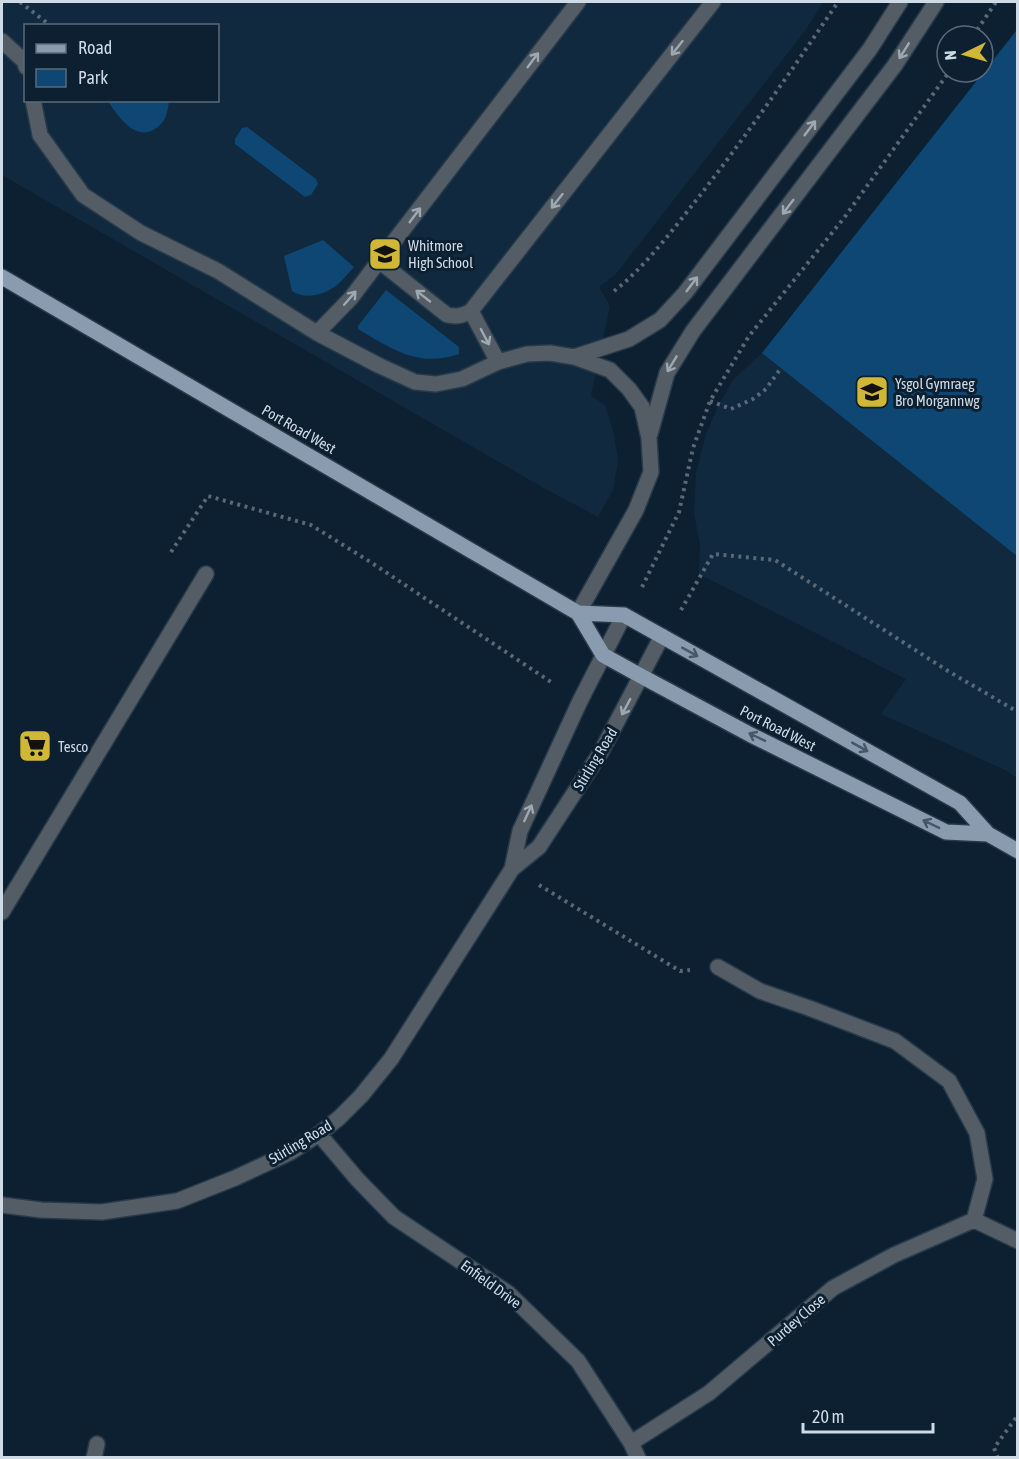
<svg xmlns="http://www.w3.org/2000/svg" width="1019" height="1459" viewBox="0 0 1019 1459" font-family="'Asap Condensed',sans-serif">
<rect width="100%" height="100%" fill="#0d2031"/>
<path fill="#10293f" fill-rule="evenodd" d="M 2,2 L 823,2 L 805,31 L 616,274 L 599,287 L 610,306 L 591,396 L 605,405 L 614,434 L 618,461 L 613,490 L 598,517 L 542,487 L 2,175 ZM 26,26 L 218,26 L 218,100 L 26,100 Z
M 1017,29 L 1017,778 L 1005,770 L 881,714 L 906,679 L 699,574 L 700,546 L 694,513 L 696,473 L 706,434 L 719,404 L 733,380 L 762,353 Z"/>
<path fill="#0e4773" d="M 1017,30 L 1017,556 L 762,353 Z
M 169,100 C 168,112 166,122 155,129 C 135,142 117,115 108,101 Z
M 247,127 L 316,179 L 318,184 L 311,195 L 305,197 L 235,144 L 235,139 L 242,128 Z
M 323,240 L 354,267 C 348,273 343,280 337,285 C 325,295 304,300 292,291 L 284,256 Z
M 386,290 L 459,347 L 459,354 C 418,368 392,349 358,329 L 358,326 Z"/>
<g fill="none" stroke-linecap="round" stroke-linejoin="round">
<defs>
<path id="minor" d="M 2,41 L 24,61 L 26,67
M 33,100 L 40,135 L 83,195 L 141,233 L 218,271 L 317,333 L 378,365 L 415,382 L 436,384 L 462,379 L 498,362 L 527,354 L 550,353 L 574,357 L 610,370 L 629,389 L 642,407 L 649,438 L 651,472 L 636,510 L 578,613
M 379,261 L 447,315 C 457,317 462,316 471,311 L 713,2
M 471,311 L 498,362
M 317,333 L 351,298 L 379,261 L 578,2
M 574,357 L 629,339 L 660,320 L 685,293 L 870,49 L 900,2
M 650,434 L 667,373 L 693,331 L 895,65 L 936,2
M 512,869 L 520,831 L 580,701 L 624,615
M 2,912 L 206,574
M 319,1134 L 357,1179 L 394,1217 L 508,1293 L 578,1361 L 631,1443 L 638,1458
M 2,1205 L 41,1210 L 102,1212 L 177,1201 L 235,1178 L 291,1152 L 319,1134 L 339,1118 L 361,1096 L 391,1059 L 512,869 L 539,847 L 601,752 L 662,636
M 974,1220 L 1018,1241
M 631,1443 L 709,1393 L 833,1288 L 894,1255 L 974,1220 L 985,1179 L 977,1133 L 949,1081 L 895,1041 L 809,1008 L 760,991 L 718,967
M 94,1458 L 97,1444"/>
<path id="major" d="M 2,277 L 578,613 L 624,615 L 960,803 L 988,834 L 1018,851
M 578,613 L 603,655 L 641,676 L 751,735 L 946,832 L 988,834"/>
</defs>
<use href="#minor" stroke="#283a4a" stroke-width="18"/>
<use href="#major" stroke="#283a4a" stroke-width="18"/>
<path stroke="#586877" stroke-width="4" stroke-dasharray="3 4.5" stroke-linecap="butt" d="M 20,2 L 51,26
M 973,36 L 996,2
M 614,291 C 643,269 671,232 694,203 C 745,138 792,70 838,2
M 710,401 L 731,409 L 753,399 L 766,389 L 781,368
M 171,552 L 208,496 L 311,525 L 372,563 L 554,684
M 642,587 L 679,512 L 693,448 L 710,401 L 749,336 L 844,218 L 949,72
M 681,610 L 713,554 L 775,560 L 948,671 L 1018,712
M 539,885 L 680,971 L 690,970
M 998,1458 L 994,1448 L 1018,1415"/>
<use href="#minor" stroke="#545d66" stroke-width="15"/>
<use href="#major" stroke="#899caf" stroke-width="15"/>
</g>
<defs><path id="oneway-shaft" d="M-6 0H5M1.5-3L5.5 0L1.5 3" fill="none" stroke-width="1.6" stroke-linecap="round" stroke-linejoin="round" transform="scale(1.5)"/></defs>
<g stroke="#9da8b2">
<use href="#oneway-shaft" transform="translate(677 48) rotate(128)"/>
<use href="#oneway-shaft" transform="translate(904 51) rotate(122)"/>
<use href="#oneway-shaft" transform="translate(533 60) rotate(-53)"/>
<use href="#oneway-shaft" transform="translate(810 128) rotate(-53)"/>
<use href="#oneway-shaft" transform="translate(557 201) rotate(128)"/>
<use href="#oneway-shaft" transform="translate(788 207) rotate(127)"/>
<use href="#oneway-shaft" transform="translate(415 215) rotate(-53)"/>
<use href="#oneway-shaft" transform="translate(692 284) rotate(-53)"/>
<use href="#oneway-shaft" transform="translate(423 296) rotate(-142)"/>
<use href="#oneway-shaft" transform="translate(350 298) rotate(-49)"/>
<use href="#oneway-shaft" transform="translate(485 337) rotate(62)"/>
<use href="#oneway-shaft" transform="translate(672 364) rotate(121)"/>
<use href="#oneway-shaft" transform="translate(626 707) rotate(118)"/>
<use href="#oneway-shaft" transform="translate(528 813) rotate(-65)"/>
</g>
<g stroke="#45586a">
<use href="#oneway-shaft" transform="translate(690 652) rotate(29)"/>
<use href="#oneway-shaft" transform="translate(757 737) rotate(-154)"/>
<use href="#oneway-shaft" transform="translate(860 747) rotate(29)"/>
<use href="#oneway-shaft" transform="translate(931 824) rotate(-154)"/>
</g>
<defs>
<symbol id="school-square" viewBox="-11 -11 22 22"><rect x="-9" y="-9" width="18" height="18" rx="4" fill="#d1b736" stroke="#0d2031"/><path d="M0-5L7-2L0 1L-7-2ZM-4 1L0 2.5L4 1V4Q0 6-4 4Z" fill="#111"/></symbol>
<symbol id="supermarket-square" viewBox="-11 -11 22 22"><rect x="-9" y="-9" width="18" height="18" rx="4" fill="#d1b736" stroke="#0d2031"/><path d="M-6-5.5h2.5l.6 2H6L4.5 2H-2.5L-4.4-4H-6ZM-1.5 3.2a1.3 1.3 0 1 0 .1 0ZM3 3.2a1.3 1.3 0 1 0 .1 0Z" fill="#111"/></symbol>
</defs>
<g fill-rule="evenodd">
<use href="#school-square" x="366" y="235" width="38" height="38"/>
<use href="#school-square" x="853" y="373" width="38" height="38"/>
<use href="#supermarket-square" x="16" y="727" width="38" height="38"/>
</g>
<g text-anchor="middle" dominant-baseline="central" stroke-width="6" stroke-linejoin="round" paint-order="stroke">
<g font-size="15" fill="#cedae5" stroke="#0d2031" text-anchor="start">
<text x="408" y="245">Whitmore<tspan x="408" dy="17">High School</tspan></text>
<text x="895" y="383">Ysgol Gymraeg<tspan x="895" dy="17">Bro Morgannwg</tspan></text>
<text x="58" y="746">Tesco</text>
</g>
<g font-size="15" fill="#cedae5" stroke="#0d2031">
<text transform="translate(299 429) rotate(30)">Port Road West</text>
<text transform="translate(778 728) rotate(27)">Port Road West</text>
<text transform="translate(595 759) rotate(-59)">Stirling Road</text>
<text transform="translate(300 1142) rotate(-31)">Stirling Road</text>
<text transform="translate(491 1284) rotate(36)">Enfield Drive</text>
<text transform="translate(796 1320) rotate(-41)">Purdey Close</text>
</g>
</g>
<rect width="1019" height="1459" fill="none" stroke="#cedae5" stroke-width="6"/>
<rect x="24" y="24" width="195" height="78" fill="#0d2031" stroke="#5a6a79" stroke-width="1.5"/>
<rect x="36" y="44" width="30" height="9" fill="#899caf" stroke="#5a6a79" stroke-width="1.5"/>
<text x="78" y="54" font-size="18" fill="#cedae5">Road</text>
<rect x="36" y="69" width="30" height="18" fill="#0e4773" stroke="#5a6a79" stroke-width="1.5"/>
<text x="78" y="84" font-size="18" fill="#cedae5">Park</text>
<g transform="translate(965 54) rotate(265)"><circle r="28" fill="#0d2031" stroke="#5a6a79" stroke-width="1.5"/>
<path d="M0-4.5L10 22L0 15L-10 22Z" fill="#d1b736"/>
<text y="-9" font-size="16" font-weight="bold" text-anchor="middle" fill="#cedae5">N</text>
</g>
<path d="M803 1423v9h130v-9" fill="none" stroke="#cedae5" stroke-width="3"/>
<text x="812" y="1423" font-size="18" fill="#cedae5" stroke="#0d2031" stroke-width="4.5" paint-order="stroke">20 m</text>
</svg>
